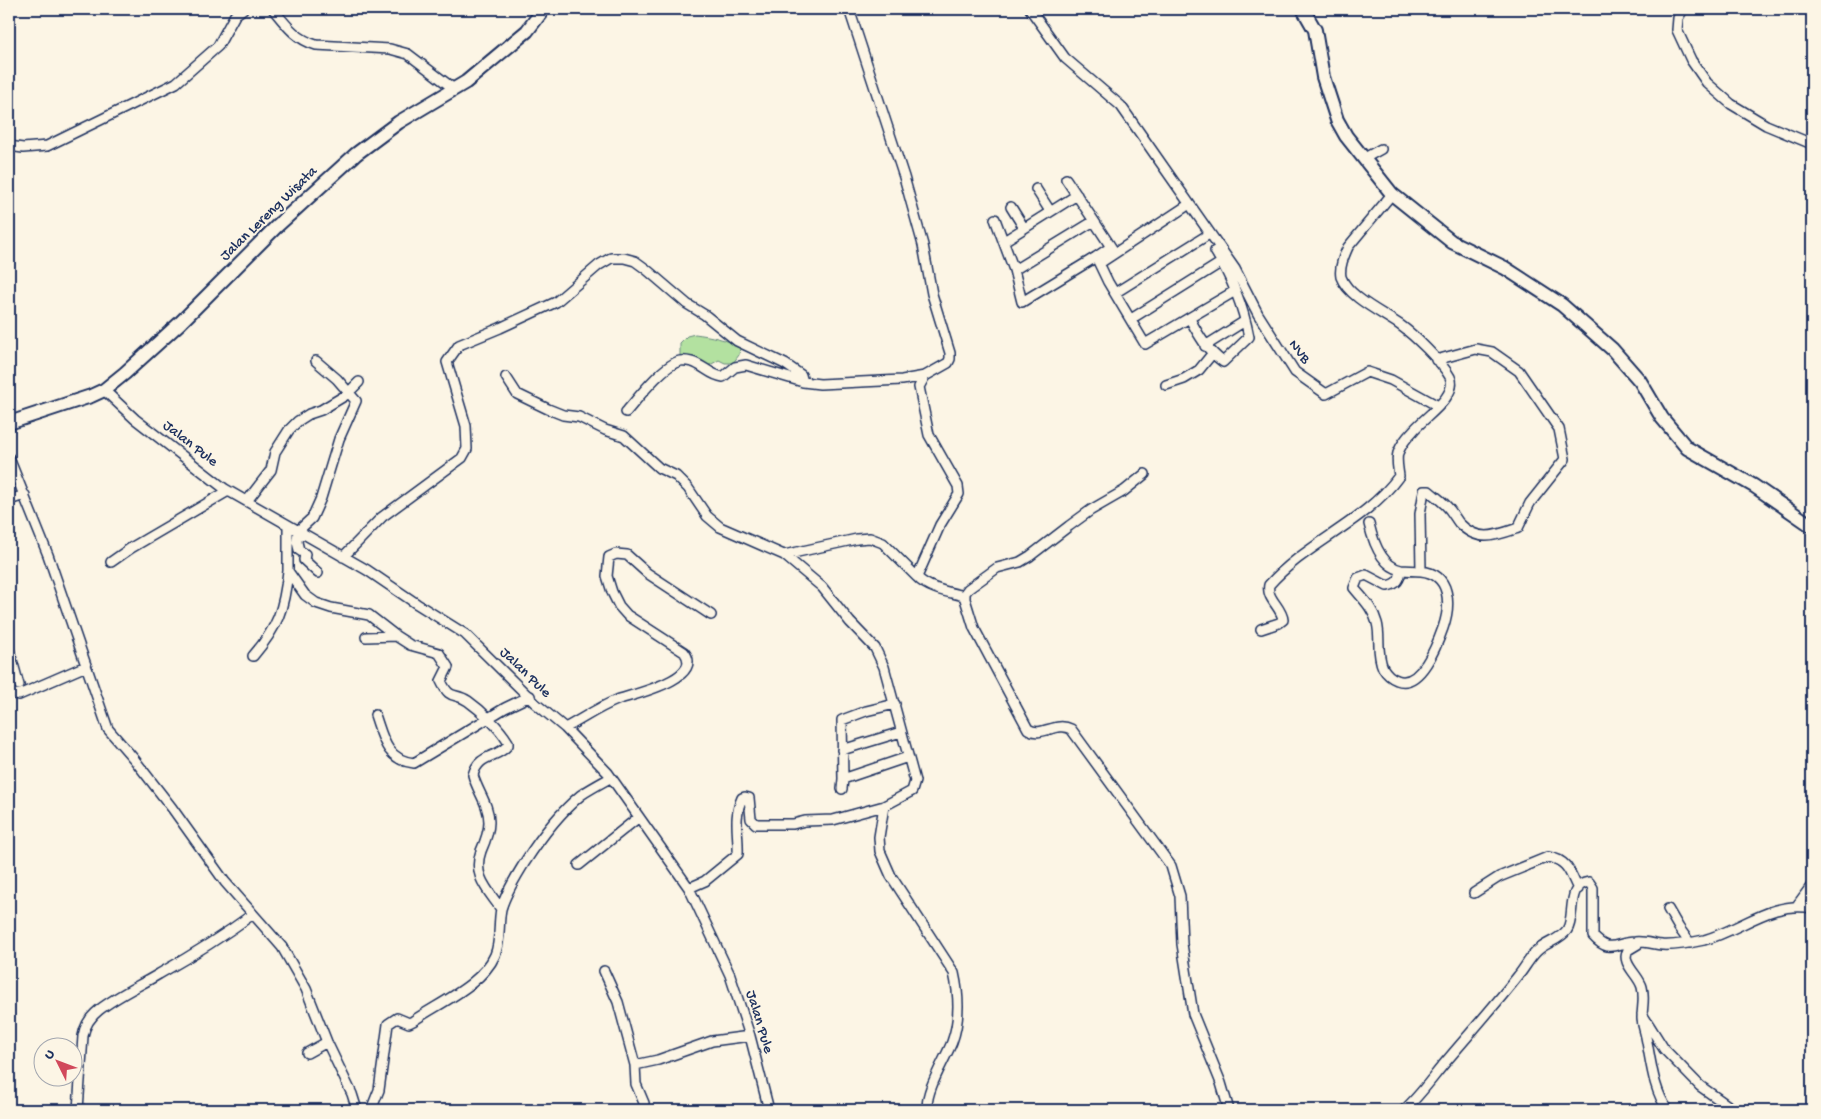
<svg xmlns="http://www.w3.org/2000/svg" width="1821" height="1119" viewBox="0 0 1821 1119" font-family="'Gochi Hand',sans-serif">
<rect width="100%" height="100%" fill="#fcf5e5"/>
<filter id="ink" filterUnits="userSpaceOnUse"><feTurbulence type="fractalNoise" baseFrequency=".02" numOctaves="2"/><feDisplacementMap in="SourceGraphic" scale="10" xChannelSelector="R" yChannelSelector="G"/><feConvolveMatrix kernelMatrix="1 2 1 2 8 2 1 2 1" color-interpolation-filters="sRGB"/></filter>
<g filter="url(#ink)">
<path fill="#b3e1a0" stroke="#67887f" d="M 695,334 C 710,336 727,339 740,347 L 739,355 L 733,363 L 725,363 L 719,360 L 710,365 L 698,367 L 680,356 L 680,343 L 687,336 Z"/>
<g fill="none" stroke-linecap="round" stroke-linejoin="round">
<defs>
<path id="street" d="M 273,9 C 286,25 296,39 316,45 L 390,49 L 408,54 L 454,89
M 1030,9 L 1065,58 L 1121,106 L 1235,269 L 1258,314 L 1295,372 L 1326,394 L 1367,372 L 1391,380 L 1438,406
M 1683,9 L 1678,18 L 1677,30 L 1691,60 L 1707,83 L 1731,104 L 1766,125 L 1812,144
M 9,146 L 23,148 L 47,146 L 176,83 L 218,46 L 235,15 L 243,9
M 1363,159 L 1381,149
M 1066,179 L 1094,221
M 1036,189 L 1050,211
M 1011,207 L 1024,228
M 995,219 L 1014,270 L 1022,302 L 1096,257
M 1004,241 L 1077,195
M 1115,253 L 1111,247 L 1096,257 L 1108,282 L 1145,344 L 1235,291
M 1100,263 L 1185,207
M 1014,270 L 1094,221 L 1111,247
M 1115,293 L 1206,236
M 1131,319 L 1222,262
M 1190,319 C 1199,336 1207,350 1223,362 L 1249,337 C 1243,306 1232,278 1215,251
M 1205,346 L 1245,321
M 316,361 L 337,379 L 356,401 L 339,439 L 321,498 L 312,518 L 298,531 L 297,542 L 299,550 L 305,554 L 304,560 L 318,573
M 925,376 L 919,387 L 929,435 L 958,486 L 959,494 L 940,525 L 917,577 C 928,589 949,592 964,596
M 506,377 L 517,394 L 548,409 L 563,415 L 579,417 L 605,430 L 624,436 L 659,468 L 676,476 L 688,488 L 707,516 L 720,527 L 784,555 L 822,587 L 850,622 L 875,648 L 884,667 L 915,781 L 912,791 L 884,806 L 833,820 L 805,821 L 793,824 L 756,824 L 751,819 L 749,798 L 745,797 L 742,798 C 733,818 739,834 738,854 L 705,881 L 689,888
M 1166,385 L 1184,379 L 1199,370 L 1212,354
M 104,390 L 135,419 L 225,489 L 367,570 L 417,604 L 465,634 L 535,703 L 565,728 L 608,773 L 689,888 L 730,975 L 750,1036 L 769,1110
M 626,412 C 638,398 663,365 680,361 C 684,360 688,361 692,362 C 703,365 711,376 723,377 L 735,367 L 746,365 L 803,382 L 820,384 L 902,380 L 925,376 L 948,363 L 950,359 L 950,353 L 932,294 L 923,245 L 904,177 L 849,9
M 9,458 L 48,555 L 108,729 L 134,759 L 172,808 L 225,882 L 282,947 L 306,989 L 327,1042 L 352,1094 L 357,1110
M 1145,474 L 1124,491 L 1091,510 L 1069,526 L 1030,556 L 1020,562 L 997,568 L 968,589 L 965,593 L 965,599 L 974,628 L 1028,729 C 1042,738 1055,721 1071,729 L 1171,866 L 1180,896 L 1182,944 L 1193,1014 L 1221,1083 L 1229,1110
M 9,500 L 25,495
M 247,501 L 271,470 L 275,452 L 289,430 L 298,421 L 309,414 L 321,410 L 346,395 L 359,382
M 1369,524 C 1373,541 1382,566 1401,570
M 288,525 L 288,571 L 305,595 L 316,603 L 331,608 L 369,615 L 396,636 L 410,645 L 439,653 L 448,667 L 441,681 C 451,702 454,691 468,701 C 482,711 499,727 508,742 L 508,745 C 497,759 479,753 473,775 C 477,791 489,804 489,822 C 489,832 485,842 481,851 C 472,876 488,890 501,909
M 784,555 L 857,539 L 870,538 L 883,543 L 917,577
M 343,557 L 382,517 L 462,458 L 467,449 L 466,426 L 447,362 L 459,345 L 500,328 L 556,302 L 599,265 L 611,258 L 624,258 L 635,261 L 646,269 L 687,304 L 705,315 L 737,341 L 785,364 L 801,375 L 803,382
M 111,562 L 131,548 L 228,491
M 1421,571 L 1401,570 C 1400,580 1397,584 1387,586 L 1366,575 L 1358,578 L 1354,588 C 1363,599 1373,608 1377,623 C 1381,637 1376,653 1383,668 C 1386,673 1391,678 1397,680 C 1420,689 1437,645 1443,628 C 1451,605 1451,574 1421,571 L 1420,514 L 1424,491 L 1429,491 C 1436,497 1445,503 1450,510 C 1453,514 1456,519 1459,523 C 1478,543 1495,536 1518,528 L 1530,503 L 1565,459 L 1559,429 L 1519,371 L 1492,352 L 1476,349 L 1436,360
M 1261,629 L 1279,623 L 1283,620 C 1282,607 1266,599 1269,585 C 1307,542 1365,523 1399,476 C 1398,468 1396,460 1398,453 C 1401,445 1407,437 1413,431 C 1423,418 1459,396 1450,377 C 1442,362 1414,335 1400,325 C 1383,313 1348,297 1341,277 C 1339,267 1344,256 1348,247 L 1392,194
M 366,637 L 396,636
M 9,649 L 19,685
M 253,656 C 278,627 284,609 288,571
M 9,693 L 19,695 L 86,666
M 375,715 C 383,738 386,760 414,763 L 505,708 L 530,696
M 565,728 C 582,719 599,707 617,700 C 630,695 706,679 684,652 L 627,615 L 619,606 L 612,592 L 607,576 L 609,557 L 616,554 L 627,555 L 647,573 L 711,615
M 842,750 L 901,732
M 843,779 L 908,757
M 842,789 L 843,779 L 842,720 L 866,711 L 895,704
M 884,806 L 879,837 L 880,851 L 891,876 L 954,973 C 959,995 960,1020 952,1042 C 946,1058 923,1094 928,1110
M 579,865 L 639,817
M 1474,893 L 1499,877 L 1548,857 C 1568,860 1570,873 1578,889
M 1796,907 L 1812,885
M 1668,909 L 1679,928 L 1690,943
M 1638,944 L 1628,950 C 1620,963 1639,975 1642,987 C 1645,998 1642,1007 1642,1018 C 1642,1024 1645,1031 1646,1037 C 1651,1061 1653,1090 1668,1110
M 604,971 L 618,1002 L 635,1065 L 658,1060 L 712,1041 L 750,1036
M 1642,1014 L 1664,1049 L 1700,1086 L 1734,1110
M 307,1053 L 327,1042
M 635,1065 L 636,1084 L 644,1103
M 78,1110 L 83,1036 C 85,1025 90,1017 99,1010 C 117,996 139,986 159,974 C 191,956 223,936 253,914
M 371,1110 L 379,1090 L 388,1024 L 397,1018 L 409,1023 L 413,1021 C 439,1003 482,985 495,955 C 501,941 498,924 501,909 C 506,892 516,877 525,862 C 541,837 558,814 581,795 C 590,789 601,783 610,778
M 1404,1110 C 1421,1095 1434,1075 1449,1058 C 1472,1031 1496,1004 1518,976 C 1524,969 1529,959 1536,952 C 1545,942 1559,941 1567,930 C 1576,917 1565,885 1589,882 L 1593,888 L 1593,936 C 1610,955 1616,942 1635,942 C 1644,941 1653,944 1662,945 C 1676,946 1690,943 1704,940 C 1741,930 1772,900 1812,908"/>
<path id="secondary" d="M 1303,9 L 1315,30 L 1323,77 L 1337,120 L 1346,136 L 1392,194 L 1452,242 L 1505,268 L 1562,305 L 1612,349 L 1640,381 L 1662,418 L 1687,448 L 1754,486 L 1812,526
M 9,423 L 91,396 L 104,390 L 125,373 L 180,323 L 277,226 L 356,154 L 399,122 L 466,82 L 527,31 L 540,14 L 541,9"/>
</defs>
<use href="#street" stroke="#1b2f5e" stroke-width="12"/>
<use href="#secondary" stroke="#1b2f5e" stroke-width="16"/>
<use href="#street" stroke="#fcf5e5" stroke-width="9"/>
<use href="#secondary" stroke="#fcf5e5" stroke-width="12"/>
</g>
</g>
<g text-anchor="middle" dominant-baseline="central" stroke-width="4" stroke-linejoin="round" paint-order="stroke">
<g font-size="15" fill="#1b2f5e" stroke="#fcf5e5">
<text transform="translate(269 214) rotate(-44)">Jalan Lereng Wisata</text>
<text transform="translate(1299 352) rotate(52)">NVB</text>
<text transform="translate(190 444) rotate(38)">Jalan Pule</text>
<text transform="translate(525 673) rotate(44)">Jalan Pule</text>
<text transform="translate(759 1022) rotate(73)">Jalan Pule</text>
</g>
</g>
<rect width="1821" height="1119" fill="none" stroke="#fcf5e5" stroke-width="30"/>
<rect x="15" y="15" width="1791" height="1089" fill="none" stroke="#1b2f5e" stroke-width="2" filter="url(#ink)"/>
<g transform="translate(58 1062) rotate(312)"><circle r="24" fill="#fcf5e5" stroke="#a2a6af"/>
<path d="M0-4L9 19L0 12L-9 19Z" fill="#d1495b"/>
<text y="-8" font-size="14" font-weight="bold" text-anchor="middle" fill="#1b2f5e">U</text>
</g>
</svg>
